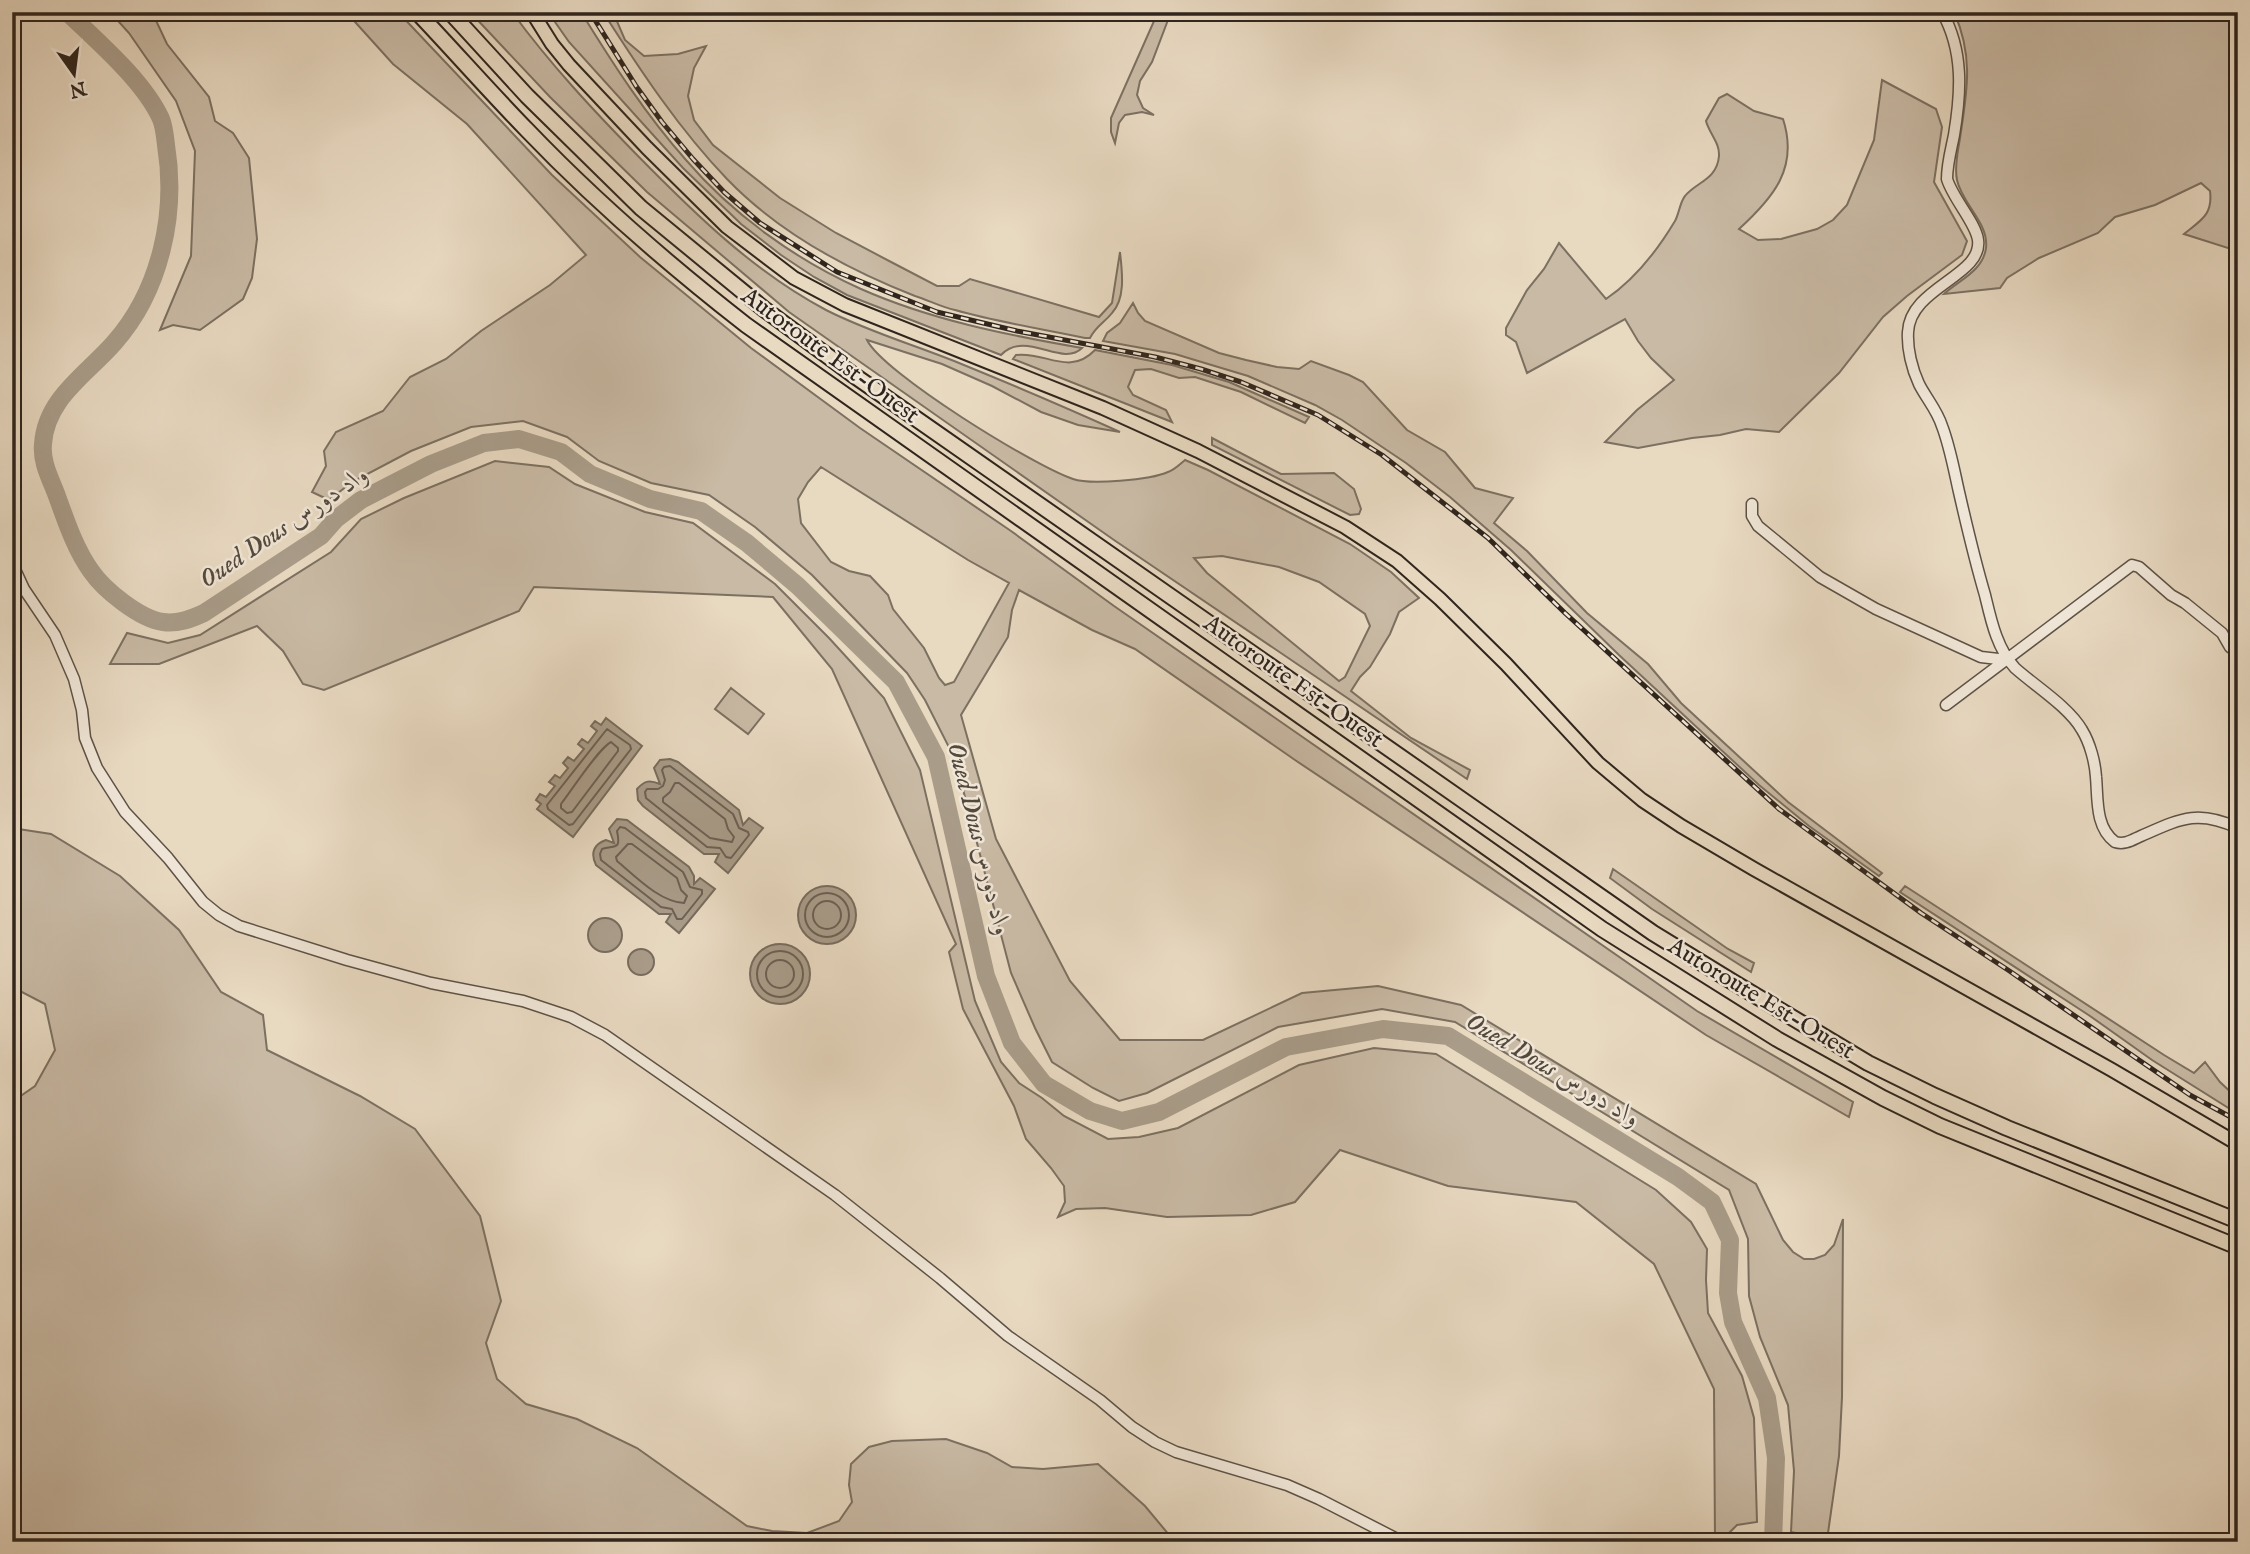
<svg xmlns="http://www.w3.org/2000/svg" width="2250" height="1554" viewBox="0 0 2250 1554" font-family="'IM FELL English',Amiri,serif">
<rect width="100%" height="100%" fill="#e8d9c1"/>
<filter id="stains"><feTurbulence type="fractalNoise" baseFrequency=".00286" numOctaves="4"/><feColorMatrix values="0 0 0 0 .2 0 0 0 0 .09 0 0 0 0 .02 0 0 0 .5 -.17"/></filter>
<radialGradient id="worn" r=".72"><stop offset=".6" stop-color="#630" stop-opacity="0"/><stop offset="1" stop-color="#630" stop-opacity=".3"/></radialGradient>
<path fill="#c9baa5" stroke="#7c7061" stroke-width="2" fill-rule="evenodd" d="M 110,12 L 152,12 L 167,44 L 209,97 L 215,121 L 233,133 L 249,158 L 257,239 L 252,278 L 243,299 L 200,330 L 173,325 L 160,330 L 191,256 L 195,151 L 176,101 L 129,33 Z
M 346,12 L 398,12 L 552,175 L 640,257 L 751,348 L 860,428 L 1011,531 L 1114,606 L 1697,1011 L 1853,1102 L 1849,1117 L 1706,1035 L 1295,760 L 1135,649 L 1092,630 L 1019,590 L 1012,610 L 1008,637 L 961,715 L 996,839 L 1070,981 L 1120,1040 L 1203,1040 L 1302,993 L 1378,986 L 1461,1005 L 1756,1184 L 1783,1240 L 1793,1252 L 1804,1259 L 1814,1259 L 1825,1255 L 1834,1245 L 1843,1219 L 1842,1397 L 1839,1456 L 1827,1540 L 1791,1532 L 1794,1471 L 1788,1405 L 1760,1337 L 1749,1296 L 1748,1239 L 1729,1190 L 1455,1022 L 1382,1009 L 1278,1027 L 1147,1093 L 1119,1101 L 1093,1088 L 1052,1062 L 1035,1028 L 1011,973 L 955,759 L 925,700 L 907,673 L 812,575 L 755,527 L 709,495 L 651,483 L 599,461 L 567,437 L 523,421 L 471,427 L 411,451 L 352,482 L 329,500 L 312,492 L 326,466 L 324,451 L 336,432 L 383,411 L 410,377 L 446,359 L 481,331 L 550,285 L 586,255 L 467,124 L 393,64 ZM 821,467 L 968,560 L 1009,583 L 954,682 L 945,685 L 939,678 L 924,648 L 893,609 L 888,595 L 870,576 L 849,571 L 831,562 L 801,523 L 798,499 L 808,482 Z
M 470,12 L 512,12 C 550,64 593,110 638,156 C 694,213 754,272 826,310 C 869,332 915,345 959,363 C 1013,385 1067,408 1120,432 L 1078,425 L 1041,412 L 992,386 L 942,364 L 867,340 C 883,373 1034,466 1073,479 C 1090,485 1150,480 1168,472 C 1174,470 1180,464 1185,460 L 1208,470 L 1350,544 L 1391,572 L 1419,598 L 1399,612 L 1390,634 L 1370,667 L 1360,677 L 1351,691 L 1411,738 L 1470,770 L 1467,779 L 1114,540 L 789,312 L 647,192 L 550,97 ZM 1222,556 L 1279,567 L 1319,582 L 1365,614 L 1370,626 L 1345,677 L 1339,681 L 1207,573 L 1194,558 Z
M 548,12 L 581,12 C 613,64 646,115 686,160 C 732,214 796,260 861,289 C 931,320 1007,335 1082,348 C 1062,368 1026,329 1001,355 L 847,295 L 814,277 L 781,255 L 741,224 L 683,168 L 569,42 Z
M 603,12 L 613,12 L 625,40 L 644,56 L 678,54 L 706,46 L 694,68 L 688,96 L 694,120 L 713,145 L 780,198 L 836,233 L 893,263 L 937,286 L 959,286 L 970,279 L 1099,317 L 1112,303 L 1120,252 C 1122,271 1126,298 1112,313 C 1104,323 1096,326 1090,338 L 1085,338 C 1042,329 997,322 955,310 C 941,307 928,300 915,296 C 846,269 778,232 727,179 C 679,129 640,70 603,12 Z
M 1158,12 L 1171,12 L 1152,62 L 1140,81 L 1137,95 L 1143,108 L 1154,115 L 1142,112 L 1125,115 L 1119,123 L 1115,143 L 1111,132 L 1111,118 Z
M 1954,12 L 2238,12 L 2238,245 L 2231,249 L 2184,234 C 2201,220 2213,215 2210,191 L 2201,183 L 2155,205 L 2115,217 L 2098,233 L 2039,258 L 2007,278 L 2000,288 L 1944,294 C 1959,280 1983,271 1986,248 C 1989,223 1962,204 1957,180 C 1954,167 1958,151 1960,138 C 1967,91 1974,57 1954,12 Z
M 1882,80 L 1936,109 L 1942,127 L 1934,182 L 1967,241 L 1962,255 L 1907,296 L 1883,317 L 1839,373 L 1779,432 L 1746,429 L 1720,435 L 1692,438 L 1638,448 L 1605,442 L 1637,410 L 1674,380 L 1651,358 L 1638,341 L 1625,319 L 1527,373 L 1516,342 L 1506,335 L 1506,328 L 1527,290 L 1544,269 L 1559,243 L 1606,299 C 1634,280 1657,251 1675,221 C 1679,214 1680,202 1685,196 C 1696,182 1717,180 1719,156 C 1720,143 1709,133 1706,121 L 1719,98 L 1727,94 L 1754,111 L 1783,119 C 1799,168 1773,198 1739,229 L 1758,240 L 1781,239 L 1817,229 L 1833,220 L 1847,205 L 1874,140 Z
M 1133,303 L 1138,313 L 1145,321 L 1219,353 L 1246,360 L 1277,367 L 1299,369 L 1311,361 L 1349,375 L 1363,382 L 1407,430 L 1445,452 L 1475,488 L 1513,498 L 1494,523 L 1527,551 L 1587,613 L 1648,664 L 1681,703 L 1788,802 L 1882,873 L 1879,876 L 1809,826 L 1759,785 L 1619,655 L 1511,550 L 1450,497 L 1406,463 L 1342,420 L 1315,405 L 1248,376 L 1175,354 L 1103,341 L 1107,333 L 1120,323 Z
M 1095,350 L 1172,365 L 1229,382 L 1309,417 L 1305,423 L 1241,392 L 1195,377 L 1179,378 L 1151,369 L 1135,370 L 1128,387 L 1133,395 L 1166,410 L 1172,422 L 1013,359 L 1016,355 C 1045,351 1069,377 1095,350 Z
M 1212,438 L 1281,474 L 1334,473 L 1354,489 L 1361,509 L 1359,514 L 1350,515 L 1212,445 Z
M 495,461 L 549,467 L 575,484 L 645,512 L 693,523 L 775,584 L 829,638 L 884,698 L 920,770 L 975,1001 L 1001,1062 L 1019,1083 L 1042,1098 L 1064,1116 L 1108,1139 L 1139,1137 L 1178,1128 L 1299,1065 L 1374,1048 L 1436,1054 L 1656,1190 L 1691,1222 L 1707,1249 L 1706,1280 L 1708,1313 L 1742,1376 L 1754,1418 L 1757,1522 L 1737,1525 L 1720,1542 L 1715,1542 L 1714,1389 L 1654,1264 L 1576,1202 L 1448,1186 L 1340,1150 L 1295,1202 L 1251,1215 L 1167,1217 L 1105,1208 L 1076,1209 L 1058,1217 L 1065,1202 L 1064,1186 L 1051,1168 L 1026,1139 L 1014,1106 L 963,1009 L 949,952 L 956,944 L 832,669 L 773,597 L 534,587 L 519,611 L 324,690 L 303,684 L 283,651 L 257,626 L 159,664 L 110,664 L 127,633 L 168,643 L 200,635 L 331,552 L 361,519 L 404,498 Z
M 731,688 L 764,714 L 748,734 L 715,709 Z
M 12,828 L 51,834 L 120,876 L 179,930 L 221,992 L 263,1015 L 267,1050 L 360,1096 L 415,1129 L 480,1216 L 501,1301 L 486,1343 L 497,1379 L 526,1404 L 577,1419 L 637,1448 L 747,1526 L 772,1531 L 807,1533 L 839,1521 L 852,1502 L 849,1485 L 851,1464 L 869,1447 L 892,1441 L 946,1439 L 987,1453 L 1012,1467 L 1043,1469 L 1098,1464 L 1145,1506 L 1175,1542 L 725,1542 L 700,1533 L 660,1542 L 12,1542 L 12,1102 L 35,1086 L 55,1050 L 45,1004 L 12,987 Z
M 1613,869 L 1728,949 L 1754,963 L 1751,972 L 1652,909 L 1610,878 Z
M 1905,886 L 2164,1055 L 2194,1073 L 2205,1062 L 2220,1082 L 2238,1099 L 2238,1114 L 2152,1060 L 2090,1016 L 1900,892 Z"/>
<path fill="#a99c89" stroke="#786c5e" stroke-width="2" d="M 606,718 L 642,746 L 573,837 L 537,809 L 541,804 L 536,800 L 540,794 L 546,797 L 555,786 L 549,782 L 555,775 L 560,778 L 568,768 L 563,763 L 568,757 L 574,761 L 584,749 L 578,744 L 582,739 L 588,743 L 597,731 L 591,726 L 595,721 L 601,725 Z
M 670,759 L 678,762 L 739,810 L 743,825 L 749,818 L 763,828 L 728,873 L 715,862 L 719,854 L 704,854 L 643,806 L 638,800 L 637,789 C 645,780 650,780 660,784 L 654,768 L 660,760 Z
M 617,819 L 627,820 L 689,867 L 694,876 L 694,884 L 700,878 L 715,889 L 679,933 L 666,922 L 671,914 L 659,914 L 596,865 C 590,853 594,844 606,840 L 614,843 L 609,829 Z
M798 915a29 29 0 1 1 58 0a29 29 0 1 1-58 0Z
M588 935a17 17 0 1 1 34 0a17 17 0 1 1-34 0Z
M750 974a30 30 0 1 1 60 0a30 30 0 1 1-60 0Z
M628 962a13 13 0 1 1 26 0a13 13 0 1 1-26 0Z"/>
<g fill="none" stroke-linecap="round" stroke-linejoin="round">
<path stroke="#6c6053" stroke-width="2" d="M 607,729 L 630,745 L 631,749 L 573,824 L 569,825 L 548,809 L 547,805 Z
M 611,742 L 618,748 L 618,751 L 572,812 L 567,813 L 561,808 L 561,804 C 572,790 598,749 611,742 Z
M 670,766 L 733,814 L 739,828 L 748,832 L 749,835 L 731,858 L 726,857 L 720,848 L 707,847 L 646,798 L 645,792 L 647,789 L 658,789 L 663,786 L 665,780 L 662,770 L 664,767 Z
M 675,783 L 679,783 L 725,819 L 728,829 L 734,837 L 732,842 L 710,838 L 663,802 L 663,798 L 670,792 Z
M 620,827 L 625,828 L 683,872 L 690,887 L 702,890 L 702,894 L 682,919 L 677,919 L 672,909 L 661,907 L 601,860 L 600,854 L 602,849 C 616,845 621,850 617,831 Z
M 628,844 L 632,844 L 677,878 L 681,890 L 687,896 L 684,903 C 660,902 636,877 617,861 L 616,857 Z
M805 915a22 22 0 1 1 44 0a22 22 0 1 1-44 0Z
M813 915a14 14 0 1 1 28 0a14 14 0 1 1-28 0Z
M757 974a23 23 0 1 1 46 0a23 23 0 1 1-46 0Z
M766 974a14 14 0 1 1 28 0a14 14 0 1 1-28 0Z"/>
<path stroke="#a99c89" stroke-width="18" d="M 67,12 C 97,41 144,81 161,119 C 164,126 165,136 166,145 C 177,213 161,290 114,343 C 87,374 46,398 43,444 C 41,464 52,481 58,499 C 67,524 76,550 91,571 C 104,590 140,619 163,622 C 178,624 191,619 204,613 L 321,536 L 336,519 L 361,500 L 431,464 L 484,443 L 519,439 L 561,452 L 590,474 L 650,499 L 701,511 L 747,543 L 798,586 L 896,682 L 936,757 L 986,976 L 1012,1043 L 1044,1084 L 1090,1111 L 1122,1121 L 1159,1112 L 1286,1047 L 1383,1029 L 1448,1036 L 1678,1177 L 1712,1202 L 1730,1240 L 1728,1293 L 1733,1322 L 1767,1398 L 1776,1458 L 1773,1542"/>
<defs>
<path id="minor" d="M 1942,12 C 1964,51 1961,93 1954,135 C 1951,150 1947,164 1947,179 C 1953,199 1976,223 1978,240 C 1983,276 1910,287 1908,332 C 1907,349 1912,369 1919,384 C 1926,398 1937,410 1942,426 C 1950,447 1954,470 1959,492 C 1967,527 1975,561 1985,595 C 1991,620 1997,649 2015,668 C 2035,686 2069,707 2082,730 C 2090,743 2095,762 2096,777 C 2098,799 2095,827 2115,842 C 2125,845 2132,840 2141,836 C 2180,819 2197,809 2238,828
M 1752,504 L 1752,516 L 1758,526 L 1820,577 L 1876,609 L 1981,657 L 2007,660
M 12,563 L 24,589 L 55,635 L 74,679 L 82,710 L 85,738 L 97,768 L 125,812 L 168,858 L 203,902 L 219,915 L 239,926 L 347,960 L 431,983 L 523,1001 L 571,1017 L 605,1035 L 835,1195 L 940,1278 L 1008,1336 L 1100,1400 L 1132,1427 L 1155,1442 L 1176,1452 L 1287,1485 L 1319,1499 L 1403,1542
M 1946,705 L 2132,565 L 2139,567 L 2171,595 L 2185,603 L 2222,633 L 2230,647 L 2238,653"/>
<path id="major" d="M 532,12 L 552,44 L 569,65 L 647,148 L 727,227 L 794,278 L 845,305 L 1103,408 L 1198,451 L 1345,527 L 1397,561 L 1440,599 L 1506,664 L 1598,763 L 1642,800 L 1681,826 L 1754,869 L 2112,1070 L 2238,1144"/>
<path id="highway" d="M 417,12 C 454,51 489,91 527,130 C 595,201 669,265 746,325 L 1602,929 L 1777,1039 L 1883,1098 L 1940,1126 L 2238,1247
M 450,12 L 527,96 L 641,208 L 764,309 L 852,374 L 1653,933 L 1733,982 L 1868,1063 L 1935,1096 L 2007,1128 L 2238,1221"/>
</defs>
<use href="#minor" stroke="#5d5246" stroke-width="13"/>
<use href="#major" stroke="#2f251d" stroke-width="16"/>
<use href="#highway" stroke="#2f251d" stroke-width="18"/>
<use href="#minor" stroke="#f0e6d7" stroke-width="10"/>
<use href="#major" stroke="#e8d9c1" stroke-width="12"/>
<use href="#highway" stroke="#e8d9c1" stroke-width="14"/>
<defs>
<path id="rail" d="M 590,12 L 636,86 L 662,122 L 693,159 L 724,192 L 760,223 L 837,272 L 937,312 L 1017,331 L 1155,357 L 1201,369 L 1241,382 L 1318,415 L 1382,455 L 1488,538 L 1565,613 L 1779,809 L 1921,913 L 2008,970 L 2190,1095 L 2238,1121"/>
</defs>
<use href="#rail" stroke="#2f251d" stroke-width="5"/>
<use href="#rail" stroke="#f0e6d7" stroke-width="2.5" stroke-dasharray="8" stroke-linecap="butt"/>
</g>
<g text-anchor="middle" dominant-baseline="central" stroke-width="5" stroke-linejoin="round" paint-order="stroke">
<g font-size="24" fill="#2f251d" stroke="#f0e6d7">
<text transform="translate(830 356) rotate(36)">Autoroute Est-Ouest</text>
<text transform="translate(1293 682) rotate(35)">Autoroute Est-Ouest</text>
<text transform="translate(1761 999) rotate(31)">Autoroute Est-Ouest</text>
</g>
<g font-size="26" font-style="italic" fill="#54493d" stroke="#f0e6d7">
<text transform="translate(284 527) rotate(-34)">Oued Dous واد دورس</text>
<text transform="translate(979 839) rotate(76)">Oued Dous واد دورس</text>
<text transform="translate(1553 1070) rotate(31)">Oued Dous واد دورس</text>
</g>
</g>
<rect width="2250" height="1554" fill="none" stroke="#e8d9c1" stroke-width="42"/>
<rect x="14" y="14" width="2222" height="1526" fill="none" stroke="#2f251d" stroke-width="3.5"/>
<rect x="21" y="21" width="2208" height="1512" fill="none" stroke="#2f251d" stroke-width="2"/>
<g transform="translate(74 74) rotate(166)" stroke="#f0e6d7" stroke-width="5" paint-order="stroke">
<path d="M0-5L12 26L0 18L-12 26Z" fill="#2f251d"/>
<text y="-10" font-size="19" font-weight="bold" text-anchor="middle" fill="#2f251d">N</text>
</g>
<rect width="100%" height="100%" filter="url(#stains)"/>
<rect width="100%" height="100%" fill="url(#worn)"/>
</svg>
